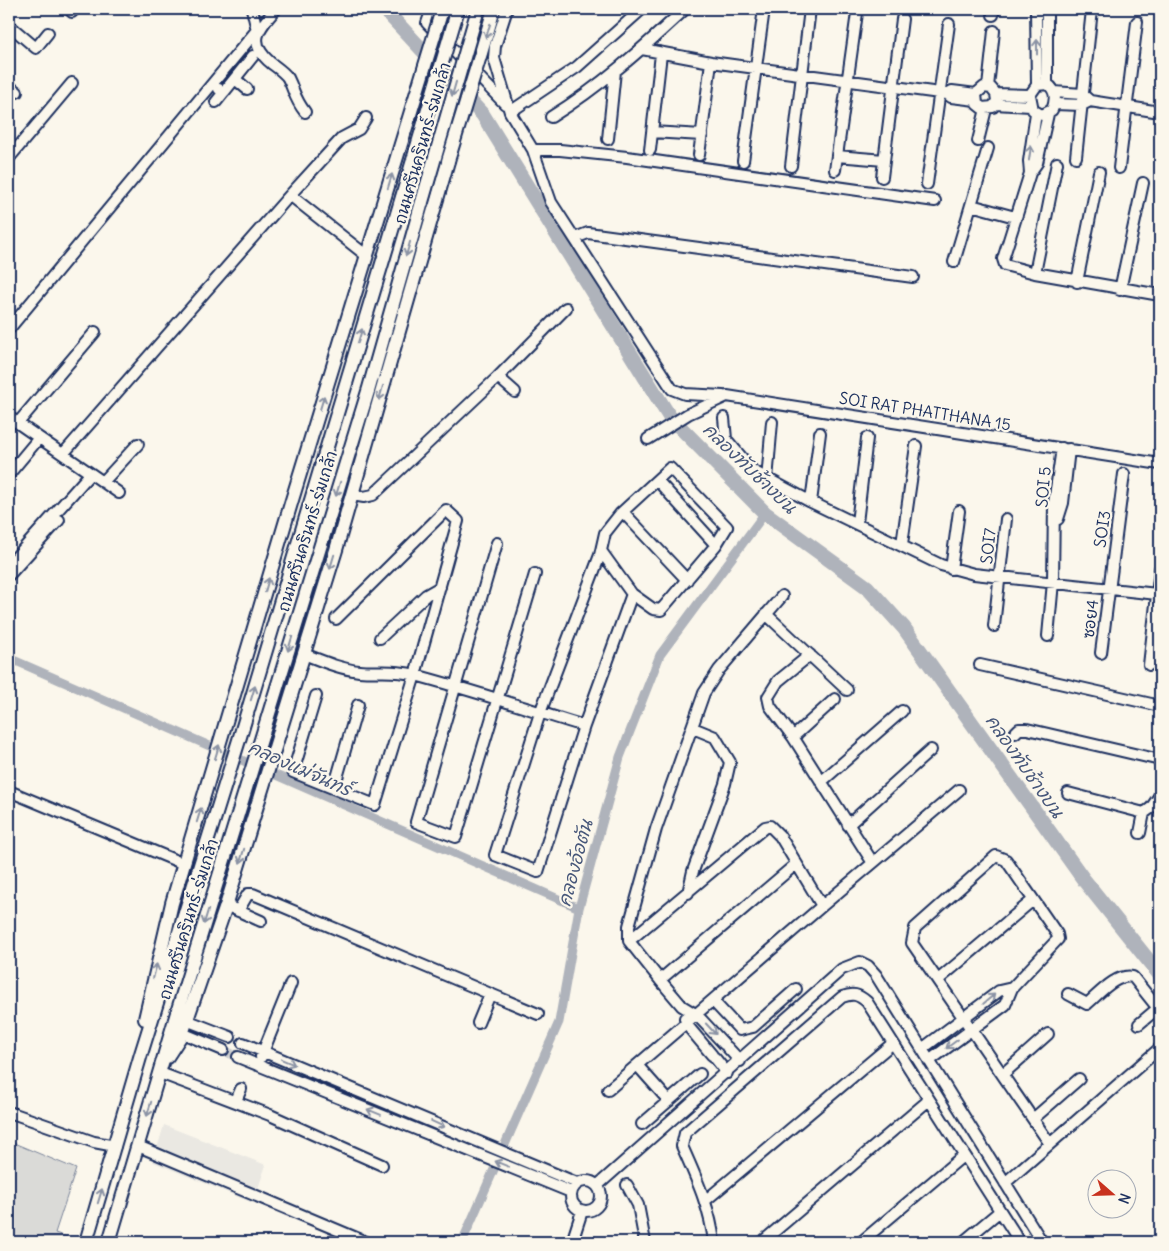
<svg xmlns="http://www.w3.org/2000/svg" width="1169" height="1251" viewBox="0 0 1169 1251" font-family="Delius,'Playpen Sans Thai',sans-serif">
<rect width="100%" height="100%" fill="#fbf7ec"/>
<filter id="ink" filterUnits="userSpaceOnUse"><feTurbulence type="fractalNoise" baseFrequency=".02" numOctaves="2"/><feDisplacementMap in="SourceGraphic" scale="10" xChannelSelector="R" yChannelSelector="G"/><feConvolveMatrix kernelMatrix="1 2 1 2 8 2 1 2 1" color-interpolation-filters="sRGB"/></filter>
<g filter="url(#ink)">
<path fill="#eae8e2" d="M 164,1125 L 266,1165 L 253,1203 L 153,1162 Z"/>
<path fill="#dadad7" stroke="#7a849a" d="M 9,1141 L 76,1169 L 55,1233 L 67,1237 L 65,1242 L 9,1242 Z"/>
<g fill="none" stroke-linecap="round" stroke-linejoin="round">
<path stroke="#afb3bb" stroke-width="9" d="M 9,658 L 579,908
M 462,1242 L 559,1022 L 579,908 L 620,757 L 660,655 L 765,513"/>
<path stroke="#afb3bb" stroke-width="15" d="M 384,9 L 483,115 L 669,416 L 765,513 L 867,587 L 904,628 L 1084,880 L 1160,975"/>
<path stroke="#cecfd0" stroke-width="10" stroke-dasharray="10 5" stroke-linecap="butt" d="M 223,1050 L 238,1057"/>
<defs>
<path id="minor" d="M 69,9 L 72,12
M 276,9 C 259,28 246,42 271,63 C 276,67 284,72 288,78 C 295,92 294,98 305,112
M 432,9 L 427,23 L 505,104
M 507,9 L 495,46 L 494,58 L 510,112 L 533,150 L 551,202 L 672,389 L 685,394 L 723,396
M 1036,9 L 1037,85
M 1047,9 L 1047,84 C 1057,90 1056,100 1052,110 L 1042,115 L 1033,110 L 1030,95 L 1037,85 L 1047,84
M 993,15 L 993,9
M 9,25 L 36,48 L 48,33
M 642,49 L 711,62 L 947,94
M 235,79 L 247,89
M 9,86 L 17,92
M 988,87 L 994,31
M 224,92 L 253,56
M 996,94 L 997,101 L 993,107 L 982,108 L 977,104 L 976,94 L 984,87 L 991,88 L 996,94 L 1030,95
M 976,100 L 951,97 L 947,94 L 952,91 L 976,94
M 1090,101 L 1160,112
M 216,102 L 224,92 L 219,89
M 995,104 L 1030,106
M 1054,104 L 1082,105 L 1090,101 L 1082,94 L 1054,92
M 510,112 L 577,67 L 642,9
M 1036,113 L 1029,161 L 1030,173 L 1037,163 L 1048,114
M 551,117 C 601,86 642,49 685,9
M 652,132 L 702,135
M 608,139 L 615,71
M 978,141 L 986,109
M 533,150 L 560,150 L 627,157 L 935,201
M 650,150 L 661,54
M 699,155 L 711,62
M 837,156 L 884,160
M 1076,157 L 1092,10
M 9,158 L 72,83
M 743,161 L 764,9
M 791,166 L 810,9
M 1119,168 L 1137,22
M 835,170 L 857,13
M 1030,173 L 1003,259 L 1005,265 L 1035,273 L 1160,295
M 882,177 L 902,19
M 927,184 L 949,24
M 290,195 L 367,256
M 971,205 L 1015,217
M 575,238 L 588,233 L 913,277
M 954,262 L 988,148
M 1035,273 L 1057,163
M 1077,282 L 1099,172
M 1120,290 L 1143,183
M 9,329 L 257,30 L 252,9
M 498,377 L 515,392
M 9,417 L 119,493
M 724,418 L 726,439 L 753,471 L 811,502 L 941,565 L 974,574 L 1157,594
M 18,423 L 95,332
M 648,439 L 688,414 L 727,396 L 1160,464
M 63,454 L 290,195 L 342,138 L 359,129 L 366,118
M 9,474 L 39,438
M 767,480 L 772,422
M 103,482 L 138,444
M 352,495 L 364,497 L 373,495 L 498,377 L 566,308
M 811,502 L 820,433
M 623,512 L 687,580
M 1058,519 L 1063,503 L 1069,449
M 857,523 L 867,438
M 497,543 L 416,822 L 456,837 L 535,574
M 902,544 L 916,446
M 9,565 L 90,474
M 951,569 L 959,511
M 9,575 L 59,520
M 632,594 L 653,609 L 661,610 L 716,545 L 657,480
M 766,614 L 847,690
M 994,626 L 1006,519
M 1048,636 L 1053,582 L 1054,503 L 1062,448
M 380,638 L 426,595 L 440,587
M 1101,653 L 1124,474
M 304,654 C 322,661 340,669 359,671 C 380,673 392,669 415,675 C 472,690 528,709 584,726 L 538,872 L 495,855 L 540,713 L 600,555 L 605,533 L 620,514 L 670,468 L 727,527 L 716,545
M 980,665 L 1160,706
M 1149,665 L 1160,569
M 316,696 L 293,772 L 375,805 L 415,675 L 458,521 L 446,510 L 336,619
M 584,726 L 632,594 L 601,551
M 1015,733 L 1019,729 L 1027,729 L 1160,760
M 793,737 L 770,706 L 768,697 L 778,681 L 810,655
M 821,782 L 902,711
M 334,788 L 358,705
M 9,791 L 184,864
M 1068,793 L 1144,813
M 848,825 L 931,750
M 1140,833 L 1144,813 L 1151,808 L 1160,795
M 873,863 L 959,790
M 688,893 L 693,871 L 725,784 L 730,762 L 715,737 L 693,728
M 822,906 L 873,863 L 793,737 L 835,699
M 232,908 L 261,921
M 238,911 L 248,894 L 253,894 L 538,1014
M 660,980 L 796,864
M 938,980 L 1033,900
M 1068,994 L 1087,1004 C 1099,994 1116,973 1133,977 L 1160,1011
M 713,1001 L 740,1030 L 753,1027 L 796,989
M 181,1018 L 230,1037
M 685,1018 L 686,1024 L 712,1055
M 478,1023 L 490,994
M 1139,1024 L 1158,1008
M 175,1030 L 223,1050
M 243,1043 L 577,1183
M 724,1044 L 697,1015 L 682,1006 L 660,980 L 629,941 L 629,926 L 656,829 L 704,693 L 719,670 L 782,596
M 727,1047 L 740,1061
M 922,1049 L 999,991 L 1012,988
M 238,1057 L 571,1192
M 261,1057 L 291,983
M 715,1058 L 727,1073
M 929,1061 L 1005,1005 L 1012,988 L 1058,939 L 1057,934 L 1006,860 L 996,856 L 915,928 L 912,943 L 1050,1144
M 637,1065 L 669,1101
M 160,1073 L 270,1115 L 382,1165
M 1003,1074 L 1048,1034
M 608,1090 L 822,906 L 780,836 L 770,826 L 765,827 L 629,941
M 236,1101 L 241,1089
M 9,1112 L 94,1142 L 115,1146
M 1033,1119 L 1079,1079
M 642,1124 L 700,1074
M 138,1146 L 366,1242
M571 1196a15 15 0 1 1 30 0a15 15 0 1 1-30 0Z
M 1005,1183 L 1160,1048
M 598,1185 L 842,969 L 860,962 L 868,966 L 876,975 L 1042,1242
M 627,1185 L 638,1205 L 645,1242
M 706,1200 L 893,1043
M 572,1242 L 582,1211
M 714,1242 C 710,1207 696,1178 682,1146 L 685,1133 L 842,997 C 853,993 858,994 867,1002 L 1020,1242
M 762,1242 L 929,1100
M 861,1242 L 964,1155
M 963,1242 L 1000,1211"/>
<path id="major" d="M 481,53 L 494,9
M 145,1019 L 172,903 L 292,500 L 408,121
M 167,1057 L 182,1034 L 226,906 L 336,550 L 448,161
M 86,1242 L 141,1054 L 239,740 L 402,197
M 109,1242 L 176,1016 L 369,388 L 422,202"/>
</defs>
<use href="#minor" stroke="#1b2f5e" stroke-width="14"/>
<use href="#major" stroke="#1b2f5e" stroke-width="16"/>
<use href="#minor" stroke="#fbf7ec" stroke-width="10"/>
<use href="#major" stroke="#fbf7ec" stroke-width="12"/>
<defs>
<path id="major-bridge" d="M 408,121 L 441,13
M 448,161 L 481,53
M 402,197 L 458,9
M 422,202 L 478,9"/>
</defs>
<use href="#major-bridge" stroke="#1b2f5e" stroke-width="16" stroke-linecap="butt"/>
<use href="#major-bridge" stroke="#fbf7ec" stroke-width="12"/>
</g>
<defs><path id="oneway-shaft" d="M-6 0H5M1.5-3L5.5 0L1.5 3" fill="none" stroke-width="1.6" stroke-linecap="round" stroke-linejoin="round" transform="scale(1.25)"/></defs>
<g stroke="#8b93a5">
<use href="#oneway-shaft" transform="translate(488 31) rotate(107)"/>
<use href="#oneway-shaft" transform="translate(1037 47) rotate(-90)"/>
<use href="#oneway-shaft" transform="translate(454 89) rotate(106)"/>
<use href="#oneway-shaft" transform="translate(1030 153) rotate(-82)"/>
<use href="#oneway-shaft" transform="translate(390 181) rotate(-73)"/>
<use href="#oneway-shaft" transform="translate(408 249) rotate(106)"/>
<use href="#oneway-shaft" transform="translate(360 336) rotate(-73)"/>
<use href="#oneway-shaft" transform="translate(381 393) rotate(106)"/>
<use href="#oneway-shaft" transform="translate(322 403) rotate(-73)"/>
<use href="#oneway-shaft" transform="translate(338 489) rotate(107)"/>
<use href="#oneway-shaft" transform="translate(332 562) rotate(107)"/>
<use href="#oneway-shaft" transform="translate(267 585) rotate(-74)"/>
<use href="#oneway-shaft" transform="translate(290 644) rotate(107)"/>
<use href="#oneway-shaft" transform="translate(253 693) rotate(-73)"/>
<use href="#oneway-shaft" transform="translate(217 752) rotate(-73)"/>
<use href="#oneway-shaft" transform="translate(199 815) rotate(-73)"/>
<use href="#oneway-shaft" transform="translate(242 856) rotate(107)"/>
<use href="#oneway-shaft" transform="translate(206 917) rotate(107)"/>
<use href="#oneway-shaft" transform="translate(155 971) rotate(-76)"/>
<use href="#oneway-shaft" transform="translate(989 999) rotate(-40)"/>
<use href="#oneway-shaft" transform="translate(711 1029) rotate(47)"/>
<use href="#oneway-shaft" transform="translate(952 1044) rotate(143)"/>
<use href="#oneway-shaft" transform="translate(288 1062) rotate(23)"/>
<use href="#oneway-shaft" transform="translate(149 1109) rotate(107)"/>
<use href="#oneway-shaft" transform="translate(374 1112) rotate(-158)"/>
<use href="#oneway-shaft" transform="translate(438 1124) rotate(24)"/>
<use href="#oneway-shaft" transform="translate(502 1164) rotate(-158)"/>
<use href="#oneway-shaft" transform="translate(100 1196) rotate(-73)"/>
</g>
</g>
<g text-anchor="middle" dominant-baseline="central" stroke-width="4.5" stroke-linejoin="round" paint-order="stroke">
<g font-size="16" fill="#1b2f5e" stroke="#fbf7ec">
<text transform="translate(422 143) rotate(-74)">ถนนศรีนครินทร์-ร่มเกล้า</text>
<text transform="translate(925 411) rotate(9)">SOI RAT PHATTHANA 15</text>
<text transform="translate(1043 487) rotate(-85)">SOI 5</text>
<text transform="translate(1102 529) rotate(-82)">SOI3</text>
<text transform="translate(307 531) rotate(-73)">ถนนศรีนครินทร์-ร่มเกล้า</text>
<text transform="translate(988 546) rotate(-84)">SOI7</text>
<text transform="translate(1090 619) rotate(-83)">ซอย4</text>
<text transform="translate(188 919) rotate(-73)">ถนนศรีนครินทร์-ร่มเกล้า</text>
</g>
<g font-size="18" font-style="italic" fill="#47577a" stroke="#fbf7ec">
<text transform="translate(750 468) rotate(44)">คลองทับช้างบน</text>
<text transform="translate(1025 766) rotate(55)">คลองทับช้างบน</text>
<text transform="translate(300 768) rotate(24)">คลองแม่จันทร์</text>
<text transform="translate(575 863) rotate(-75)">คลองอ้อตัน</text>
</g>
</g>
<rect width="1169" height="1251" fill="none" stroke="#fbf7ec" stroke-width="30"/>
<rect x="15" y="15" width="1139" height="1221" fill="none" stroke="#1b2f5e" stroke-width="2" filter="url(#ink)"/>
<g transform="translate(1112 1194) rotate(110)"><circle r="24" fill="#fbf7ec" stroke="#a1a7b3"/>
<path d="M0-4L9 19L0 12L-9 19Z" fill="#c8321e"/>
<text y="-8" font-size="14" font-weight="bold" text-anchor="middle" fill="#1b2f5e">N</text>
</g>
</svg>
